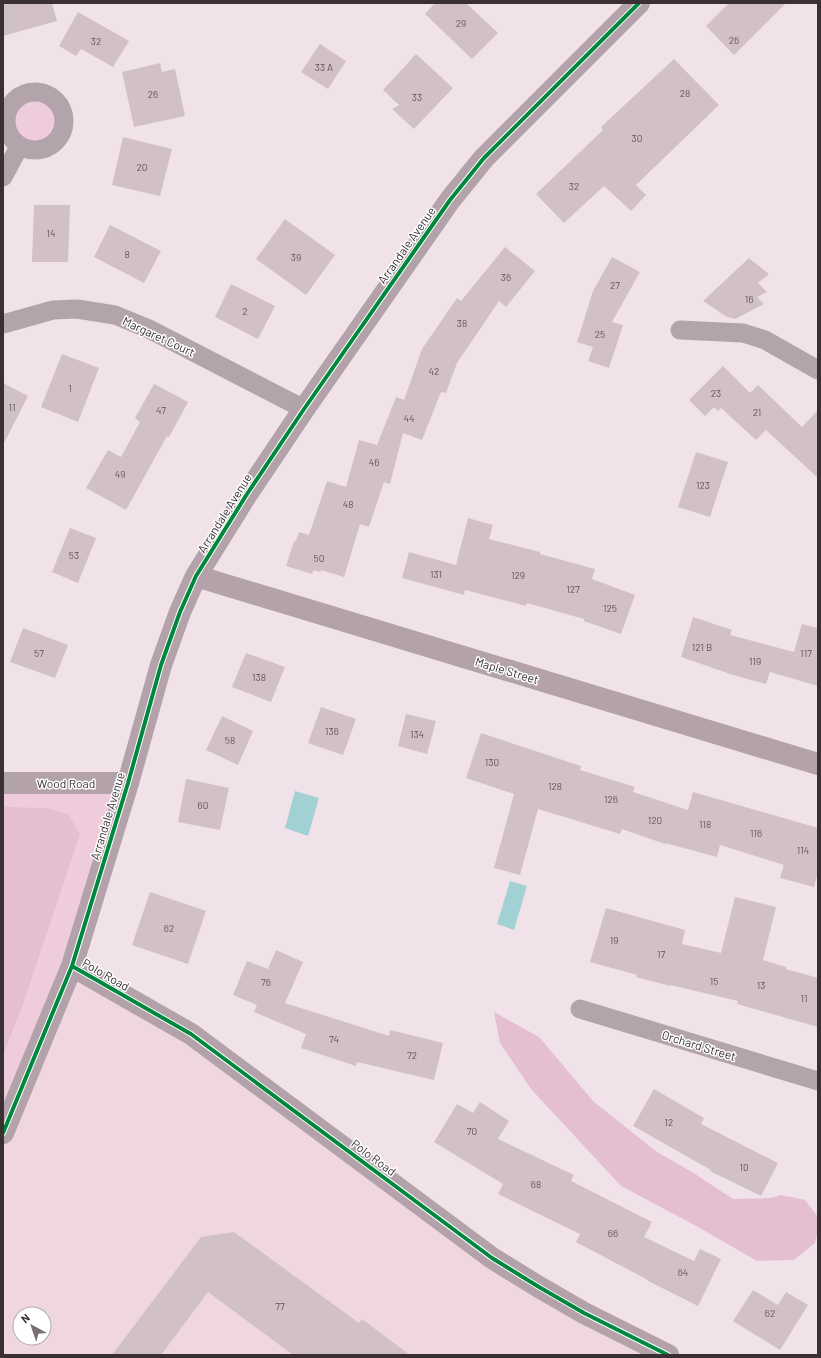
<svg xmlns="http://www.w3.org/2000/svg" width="821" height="1358" viewBox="0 0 821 1358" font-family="Barlow,sans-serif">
<rect width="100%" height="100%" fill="#f0e2e8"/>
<path fill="#efd6e1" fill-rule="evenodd" d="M 72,966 L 191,1034 L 492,1258 L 668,1355 L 3,1355 L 3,1133 ZM 20,1314 L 44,1314 L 44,1338 L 20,1338 Z"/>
<path fill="#eeccdb" d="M11 121a24 24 0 1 1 48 0a24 24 0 1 1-48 0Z
M 3,783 L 128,783 L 3,1133 Z"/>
<path fill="#e4bfd0" d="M 3,807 L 45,808 L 68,814 L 80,834 L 22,1007 L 3,1055 Z
M 494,1012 L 539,1037 L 594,1102 L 657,1152 L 692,1172 L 733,1199 L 771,1198 L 781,1195 L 805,1200 L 818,1217 L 818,1231 L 815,1243 L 794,1260 L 757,1261 L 698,1227 L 621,1186 L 531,1089 L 500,1043 Z"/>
<path fill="#a2d1d3" d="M 295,791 L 319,798 L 308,836 L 285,828 Z
M 510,881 L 527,886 L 514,930 L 497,924 Z"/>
<path fill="#d1c0c8" d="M 3,3 L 52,3 L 57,21 L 3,36 Z
M 435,3 L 466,3 L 498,33 L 472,59 L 425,14 Z
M 729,3 L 786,3 L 734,55 L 706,26 Z
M 78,12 L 129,41 L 113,67 L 81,49 L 76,56 L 59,46 Z
M 320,44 L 346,61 L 328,89 L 301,72 Z
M 416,54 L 453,88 L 414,129 L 392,109 L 399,105 L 383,90 Z
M 674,59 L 719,105 L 636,185 L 646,195 L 631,211 L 604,186 L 564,223 L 536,194 L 603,130 L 601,127 Z
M 160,63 L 162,72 L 175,69 L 185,116 L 134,127 L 122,72 Z
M 123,137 L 172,149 L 160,196 L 112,185 Z
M 34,205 L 70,205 L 68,262 L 32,262 Z
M 285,219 L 335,255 L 306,295 L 256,259 Z
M 110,225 L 161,251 L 144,283 L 94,257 Z
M 505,247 L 535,271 L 506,307 L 499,301 L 457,363 L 446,393 L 441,392 L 422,440 L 403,433 L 390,484 L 384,482 L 369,527 L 360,524 L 344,577 L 321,570 L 320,572 L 314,570 L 312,574 L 286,566 L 294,541 L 296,541 L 299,532 L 309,535 L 327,481 L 346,487 L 359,440 L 377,445 L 396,397 L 404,400 L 422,349 L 457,298 L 461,301 Z
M 612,257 L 640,272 L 612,322 L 623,325 L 609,368 L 588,361 L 593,347 L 577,342 L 593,291 Z
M 749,258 L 769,274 L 758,283 L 767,292 L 757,297 L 764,304 L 735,319 L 727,317 L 703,301 Z
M 231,284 L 275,306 L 258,339 L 215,317 Z
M 62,354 L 99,368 L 78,422 L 41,407 Z
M 723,366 L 750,393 L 758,385 L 802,427 L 818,410 L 818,478 L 766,430 L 756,440 L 721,408 L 718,411 L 714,407 L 705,416 L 689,400 Z
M 3,383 L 28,396 L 3,445 Z
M 154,384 L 188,402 L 169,437 L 167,436 L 126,510 L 86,488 L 108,450 L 121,457 L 140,422 L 135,418 Z
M 696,452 L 728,462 L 710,517 L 678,507 Z
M 468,518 L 493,525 L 489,539 L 540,552 L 540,554 L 595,569 L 592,579 L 635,595 L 621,634 L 584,621 L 584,619 L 527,603 L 526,606 L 465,590 L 464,595 L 402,578 L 409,552 L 456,565 Z
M 70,528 L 96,538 L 78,583 L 52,572 Z
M 693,617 L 732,630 L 730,635 L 794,652 L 802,624 L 818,628 L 818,686 L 770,672 L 766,684 L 733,675 L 681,657 Z
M 23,628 L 68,645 L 55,678 L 10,662 Z
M 246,653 L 285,667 L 271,702 L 232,687 Z
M 321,707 L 356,719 L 343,755 L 308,743 Z
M 406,714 L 436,721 L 427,754 L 398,746 Z
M 222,716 L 253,731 L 238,765 L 206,750 Z
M 481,733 L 581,766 L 580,770 L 635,787 L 633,792 L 688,810 L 693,792 L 818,828 L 818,872 L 814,887 L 780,878 L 784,865 L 720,845 L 717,857 L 665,843 L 665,844 L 622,829 L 620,834 L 538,809 L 520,875 L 494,868 L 514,794 L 466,778 Z
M 186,779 L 229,788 L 220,830 L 178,822 Z
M 150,892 L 206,911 L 188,964 L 132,945 Z
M 735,897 L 776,907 L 763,960 L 786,967 L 786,969 L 818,978 L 818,1027 L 737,1004 L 738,1001 L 670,985 L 670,986 L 636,977 L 637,975 L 590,962 L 606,908 L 685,930 L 682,944 L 721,953 Z
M 276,950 L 303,962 L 285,1003 L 389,1036 L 390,1030 L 443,1043 L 434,1080 L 357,1062 L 356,1066 L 301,1048 L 306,1034 L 254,1012 L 257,1005 L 233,995 L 247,961 L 268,969 Z
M 654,1089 L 704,1118 L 701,1124 L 778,1163 L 761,1196 L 710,1171 L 711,1170 L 633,1126 Z
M 480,1102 L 509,1121 L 498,1139 L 574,1175 L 571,1181 L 652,1222 L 644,1237 L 694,1261 L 700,1249 L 721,1259 L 698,1306 L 648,1281 L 648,1280 L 576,1242 L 580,1234 L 498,1194 L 503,1184 L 434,1142 L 457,1104 L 473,1113 Z
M 234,1232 L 359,1323 L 362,1319 L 410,1355 L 293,1355 L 208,1292 L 161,1355 L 112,1355 L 201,1237 Z
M 753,1290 L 778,1305 L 786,1292 L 808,1305 L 780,1350 L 733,1321 Z"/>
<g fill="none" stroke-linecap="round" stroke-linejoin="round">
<path stroke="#b3a4ab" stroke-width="19" d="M6 121a29 29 0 1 1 58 0a29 29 0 1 1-58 0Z
M 3,177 L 19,147
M 3,324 L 53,310 L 77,309 L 115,315 L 149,329 L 304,409
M 680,330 L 743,333 L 765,340 L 818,370
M 580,1009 L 818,1081"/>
<path stroke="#b3a2a9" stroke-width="22" d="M 196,576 L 818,764
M 3,783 L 128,783
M 72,966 L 191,1034 L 492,1258 L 539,1287 L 584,1313 L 668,1355
M 3,1133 L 72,966 L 128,783 L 161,665 L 180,612 L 196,576 L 247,494 L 304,409 L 450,200 L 484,158 L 639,3"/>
<defs>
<path id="cycleway" d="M 72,966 L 191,1034 L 492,1258 L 539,1287 L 584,1313 L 668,1355
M 3,1133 L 72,966 L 128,783 L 161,665 L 180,612 L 196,576 L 247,494 L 304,409 L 450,200 L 484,158 L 639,3"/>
</defs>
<use href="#cycleway" stroke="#fff" stroke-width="6"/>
<use href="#cycleway" stroke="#00873e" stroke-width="4"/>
</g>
<g text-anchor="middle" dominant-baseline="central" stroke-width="3" stroke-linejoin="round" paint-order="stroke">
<g font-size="10" fill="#605459">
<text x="461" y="23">29</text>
<text x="734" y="40">26</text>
<text x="96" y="41">32</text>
<text x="324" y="67">33 A</text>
<text x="685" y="93">28</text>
<text x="153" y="94">26</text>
<text x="417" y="97">33</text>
<text x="637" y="138">30</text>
<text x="142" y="167">20</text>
<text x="574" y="186">32</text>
<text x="51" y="233">14</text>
<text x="127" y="254">8</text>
<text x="296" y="257">39</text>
<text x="506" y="277">36</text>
<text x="615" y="285">27</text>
<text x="749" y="299">16</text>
<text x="245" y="311">2</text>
<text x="462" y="323">38</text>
<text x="600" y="334">25</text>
<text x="434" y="371">42</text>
<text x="70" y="388">1</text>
<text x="716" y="393">23</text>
<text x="12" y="407">11</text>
<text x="161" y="410">47</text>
<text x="757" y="412">21</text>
<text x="409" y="418">44</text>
<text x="374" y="462">46</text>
<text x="120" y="474">49</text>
<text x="703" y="485">123</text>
<text x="348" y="504">48</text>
<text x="74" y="555">53</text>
<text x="319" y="558">50</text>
<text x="436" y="574">131</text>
<text x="518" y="575">129</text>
<text x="573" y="589">127</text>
<text x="610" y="608">125</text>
<text x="702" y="647">121 B</text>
<text x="39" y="653">57</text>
<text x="806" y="653">117</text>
<text x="755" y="661">119</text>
<text x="259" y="677">138</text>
<text x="332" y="731">136</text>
<text x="417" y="734">134</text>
<text x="230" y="740">58</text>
<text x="492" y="762">130</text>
<text x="555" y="786">128</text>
<text x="611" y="799">126</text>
<text x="203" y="805">60</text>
<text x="655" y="820">120</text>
<text x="705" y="824">118</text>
<text x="756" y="833">116</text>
<text x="803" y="850">114</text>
<text x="169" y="928">62</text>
<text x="614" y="940">19</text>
<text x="661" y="954">17</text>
<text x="714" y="981">15</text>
<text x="266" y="982">76</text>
<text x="761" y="985">13</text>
<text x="804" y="998">11</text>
<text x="334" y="1039">74</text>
<text x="412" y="1055">72</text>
<text x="669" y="1122">12</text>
<text x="472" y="1131">70</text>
<text x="744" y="1167">10</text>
<text x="536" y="1184">68</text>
<text x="613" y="1233">66</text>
<text x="683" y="1272">64</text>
<text x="280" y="1306">77</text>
<text x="770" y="1313">62</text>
</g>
<g font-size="12" fill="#3a3034" stroke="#fff">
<text transform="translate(406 245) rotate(-55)">Arrandale Avenue</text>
<text transform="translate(159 336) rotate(25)">Margaret Court</text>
<text transform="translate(224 513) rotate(-58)">Arrandale Avenue</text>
<text transform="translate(507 670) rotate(17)">Maple Street</text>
<text x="66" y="783">Wood Road</text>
<text transform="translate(107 816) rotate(-73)">Arrandale Avenue</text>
<text transform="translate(106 974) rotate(30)">Polo Road</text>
<text transform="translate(699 1045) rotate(17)">Orchard Street</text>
<text transform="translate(374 1157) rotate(37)">Polo Road</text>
</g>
</g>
<rect width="821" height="1358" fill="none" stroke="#3a3034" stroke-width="8"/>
<g transform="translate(32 1326) rotate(320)"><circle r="19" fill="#ffffff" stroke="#b0acae"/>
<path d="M0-3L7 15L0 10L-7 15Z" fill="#7a6e73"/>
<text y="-6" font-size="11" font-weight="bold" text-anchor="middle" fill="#3a3034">N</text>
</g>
</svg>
